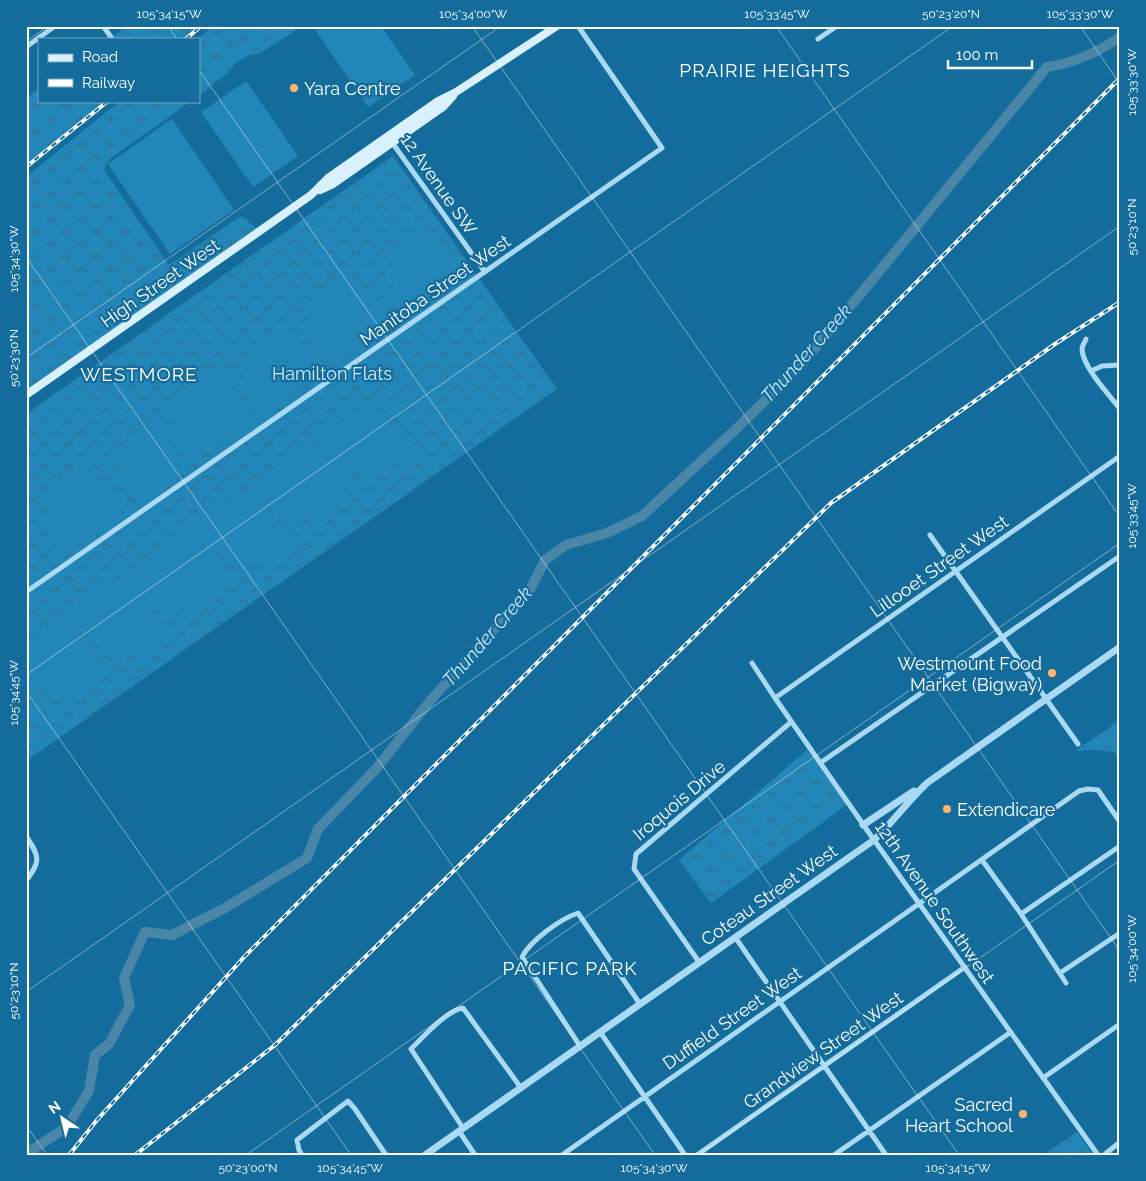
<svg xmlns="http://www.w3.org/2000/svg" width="1146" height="1181" viewBox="0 0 1146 1181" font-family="Raleway,sans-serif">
<defs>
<pattern id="grass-tufts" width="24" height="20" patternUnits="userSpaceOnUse" patternTransform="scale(1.25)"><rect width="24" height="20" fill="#2386b9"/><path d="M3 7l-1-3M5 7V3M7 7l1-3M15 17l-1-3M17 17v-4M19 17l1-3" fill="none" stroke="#336f8d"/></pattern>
<pattern id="forest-crowns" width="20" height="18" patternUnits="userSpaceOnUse" patternTransform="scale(1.25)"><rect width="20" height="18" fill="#2386b9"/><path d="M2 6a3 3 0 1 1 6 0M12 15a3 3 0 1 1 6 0" fill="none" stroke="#336f8d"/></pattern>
</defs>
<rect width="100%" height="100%" fill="#146c9c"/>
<path fill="url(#grass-tufts)" d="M 127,26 L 200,26 L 184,39 L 109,39 Z
M 213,26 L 242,26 L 235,63 L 231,70 L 199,96 L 198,39 Z
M 39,89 L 39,101 L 107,101 L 26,166 L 26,98 Z
M 120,101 L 191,101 L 111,158 L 105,166 L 105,171 L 169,265 L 239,217 L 243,217 L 257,229 L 26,394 L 26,177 Z
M 807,750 L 848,804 L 711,903 L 679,860 Z"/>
<path fill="url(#forest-crowns)" d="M 242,26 L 302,26 L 259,54 L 250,55 L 235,63 Z
M 393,156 L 557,389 L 26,761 L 26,414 Z
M 1120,720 L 1120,760 L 1114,752 L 1094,750 L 1075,751 Z
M 1077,1132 L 1093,1155 L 1043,1155 Z"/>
<path fill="#2386b9" d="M 323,26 L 381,26 L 415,75 L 368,107 L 316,31 Z
M 246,81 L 298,156 L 253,187 L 201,112 Z
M 172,119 L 234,210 L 170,254 L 108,164 Z
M 422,228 L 454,271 L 452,280 L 407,312 C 393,297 386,267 399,249 C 405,240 413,234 422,228 Z
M 354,276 L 385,320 L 382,328 L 325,368 C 289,324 316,301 354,276 Z
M 286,323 L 318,369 L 317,376 L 259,415 L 247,394 L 243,379 L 243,364 L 249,347 Z
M 219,370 L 249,413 L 250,423 L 192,463 C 176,442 166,414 187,393 C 196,384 209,377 219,370 Z
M 368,404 L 375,404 L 411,456 L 390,468 L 367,473 L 340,467 L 327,455 L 316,439 Z
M 151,421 L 182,463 L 181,471 L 139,500 C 127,490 116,463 122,447 C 127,435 141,428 151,421 Z
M 314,446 L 354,501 C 347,505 340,511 333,513 C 310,522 282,517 264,499 C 259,495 256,489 253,483 L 306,447 Z
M 88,462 L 121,509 L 120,517 L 64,556 C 47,537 40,503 59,483 C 68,475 78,469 88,462 Z
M 253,491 L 292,546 L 271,558 L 249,562 L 226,559 L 206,546 L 190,528 L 242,492 Z
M 191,533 L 229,590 L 206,606 L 177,612 L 158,606 L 142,595 L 168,634 L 146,648 L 120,651 L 100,647 L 84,636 L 67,614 L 121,578 L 129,579 L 138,589 L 128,572 L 180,535 Z
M 67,619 L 106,676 C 102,679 98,684 94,686 C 75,696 42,697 26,682 L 26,642 L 59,620 Z"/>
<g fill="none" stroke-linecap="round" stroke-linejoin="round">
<path stroke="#4a86a7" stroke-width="10" d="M 26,1154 L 67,1127 L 89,1091 L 95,1055 L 109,1044 L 130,1005 L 124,978 L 145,932 L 172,935 L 225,908 L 307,858 L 318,829 L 376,769 L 430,701 L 531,588 L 545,560 L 566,545 L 607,533 L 642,516 L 734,431 L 801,365 L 869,284 L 1047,67 C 1074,63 1097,53 1120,37"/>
<path stroke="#aadaf3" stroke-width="5" d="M 103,26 L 111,37
M 818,39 L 837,26
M 26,47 L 55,26
M 391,141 L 485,272
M 1086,339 C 1085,342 1082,346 1082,349 C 1083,368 1109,394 1120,409
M 1091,371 L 1102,366 L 1120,365
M 930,535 L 1078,744
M 26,592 L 662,148 L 578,26
M 752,663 L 775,698 L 874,840 L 1098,1155
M 775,698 L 1120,456
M 820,763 L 1120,556
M 26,836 C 40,857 41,861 26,881
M 982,860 L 1021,914 L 1066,983
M 1021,914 L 1120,846
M 735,937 L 886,1155
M 699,962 L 634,869 L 636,854 L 791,722
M 1060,973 L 1120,933
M 600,1032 L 685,1155
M 580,1046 L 522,957 C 530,941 560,919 578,913 L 640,1004
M 1043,1078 L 1120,1024
M 463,1128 L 411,1049 C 423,1037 447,1010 463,1008 L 521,1088
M 459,1131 L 475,1155
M 302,1155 L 299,1150 L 297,1140 L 348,1101 L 355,1109 L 386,1155
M 562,1155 L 1079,791 L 1088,789 L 1098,790 L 1120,822
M 697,1155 L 965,967
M 834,1155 L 1011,1032
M 1104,1155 L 1120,1142"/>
<path stroke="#aadaf3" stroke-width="7" d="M 863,825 L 914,791
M 425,1155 L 874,840 C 893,822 908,801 927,783 L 1120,647"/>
<path stroke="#d9f0fd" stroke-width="8" d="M 320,190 L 333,184 L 443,107 L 453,96
M 26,395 L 311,195 L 328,178 L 438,101 L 456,92 L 557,26"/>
<defs>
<path id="rail" d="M 186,39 L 201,26
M 26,167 L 108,101
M 69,1155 L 97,1120 L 245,956 L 1120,78
M 135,1155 L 275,1045 L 831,503 L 1055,344 L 1120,302"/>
</defs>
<use href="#rail" stroke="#fff" stroke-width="4"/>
<use href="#rail" stroke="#146c9c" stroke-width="2" stroke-dasharray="5.5" stroke-linecap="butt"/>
</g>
<path fill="none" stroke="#fff" stroke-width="1" stroke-opacity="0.45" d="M 168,26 L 177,39M 472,26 L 1120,951M 776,26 L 1120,517M 1080,26 L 1120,84M 26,42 L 48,26M 199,70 L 959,1155M 26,257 L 655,1155M 26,358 L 501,26M 26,675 L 953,26M 26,691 L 351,1155M 26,992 L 1120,226M 26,1125 L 47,1155M 246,1155 L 1120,543M 698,1155 L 1120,860"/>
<g fill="#ffb66c" stroke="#146c9c" stroke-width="2">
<circle cx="294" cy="88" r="5"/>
<circle cx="1052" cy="673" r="5"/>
<circle cx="947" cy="809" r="5"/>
<circle cx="1023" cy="1114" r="5"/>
</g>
<g text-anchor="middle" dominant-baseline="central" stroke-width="4.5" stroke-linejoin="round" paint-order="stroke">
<g font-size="18" fill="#fff" stroke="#146c9c" text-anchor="start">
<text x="304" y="88">Yara Centre</text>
<text x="1042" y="663" text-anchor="end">Westmount Food<tspan x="1042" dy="21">Market (Bigway)</tspan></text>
<text x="957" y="809">Extendicare</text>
<text x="1013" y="1104" text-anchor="end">Sacred<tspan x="1013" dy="21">Heart School</tspan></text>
</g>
<g font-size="18" fill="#fff" stroke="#146c9c">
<text transform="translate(439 184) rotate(55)">12 Avenue SW</text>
<text transform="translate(160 283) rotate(-35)">High Street West</text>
<text transform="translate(435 290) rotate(-35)">Manitoba Street West</text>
<text transform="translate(939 566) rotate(-35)">Lillooet Street West</text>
<text transform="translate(679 800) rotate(-40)">Iroquois Drive</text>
<text transform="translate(769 895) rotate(-35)">Coteau Street West</text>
<text transform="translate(935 902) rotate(55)">12th Avenue Southwest</text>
<text transform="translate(732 1018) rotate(-35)">Duffield Street West</text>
<text transform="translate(823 1050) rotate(-35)">Grandview Street West</text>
</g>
<g font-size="18" fill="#d2effd" stroke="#146c9c">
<text x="332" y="373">Hamilton Flats</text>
</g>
<g font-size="19" letter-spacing="1" fill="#fff" stroke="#146c9c">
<text x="765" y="70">PRAIRIE HEIGHTS</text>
<text x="139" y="374">WESTMORE</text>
<text x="570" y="968">PACIFIC PARK</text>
</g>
<g font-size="19" font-style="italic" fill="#c8eafb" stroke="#146c9c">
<text transform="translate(806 353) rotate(-48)">Thunder Creek</text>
<text transform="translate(487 636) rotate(-49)">Thunder Creek</text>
</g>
</g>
<rect width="1146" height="1181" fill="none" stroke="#146c9c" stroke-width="55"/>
<rect x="38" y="38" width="162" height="65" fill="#146c9c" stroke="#72a7c4"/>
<rect x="48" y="54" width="25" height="8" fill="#d9f0fd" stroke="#72a7c4"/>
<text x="82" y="62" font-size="15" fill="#ffffff">Road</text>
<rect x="48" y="79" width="25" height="8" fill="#ffffff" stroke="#72a7c4"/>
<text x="82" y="88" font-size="15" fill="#ffffff">Railway</text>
<g transform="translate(62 1118) rotate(325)" stroke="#146c9c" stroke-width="4" paint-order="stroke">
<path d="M0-4L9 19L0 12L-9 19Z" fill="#ffffff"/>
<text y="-8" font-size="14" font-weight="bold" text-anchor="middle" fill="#ffffff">N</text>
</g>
<path d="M948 60v8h84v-8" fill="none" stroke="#ffffff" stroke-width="2.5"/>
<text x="956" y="60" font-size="15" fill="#ffffff" stroke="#146c9c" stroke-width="4" paint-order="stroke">100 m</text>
<rect x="28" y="28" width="1090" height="1126" fill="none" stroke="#fff" stroke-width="2"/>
<g font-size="12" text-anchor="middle" fill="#fff">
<text x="169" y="18">105°34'15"W</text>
<text x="473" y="18">105°34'00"W</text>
<text x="777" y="18">105°33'45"W</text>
<text x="951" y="18">50°23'20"N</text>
<text x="1080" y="18">105°33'30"W</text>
<text transform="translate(1132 82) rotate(-90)" y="4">105°33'30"W</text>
<text transform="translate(1132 227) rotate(-90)" y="4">50°23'10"N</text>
<text transform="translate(14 259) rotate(-90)" y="4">105°34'30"W</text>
<text transform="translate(14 358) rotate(-90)" y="4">50°23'30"N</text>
<text transform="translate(1132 516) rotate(-90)" y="4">105°33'45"W</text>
<text transform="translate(14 693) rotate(-90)" y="4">105°34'45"W</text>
<text transform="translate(1132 949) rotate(-90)" y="4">105°34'00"W</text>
<text transform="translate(14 991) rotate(-90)" y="4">50°23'10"N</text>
<text x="248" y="1172">50°23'00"N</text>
<text x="350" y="1172">105°34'45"W</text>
<text x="654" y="1172">105°34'30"W</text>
<text x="958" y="1172">105°34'15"W</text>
</g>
</svg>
